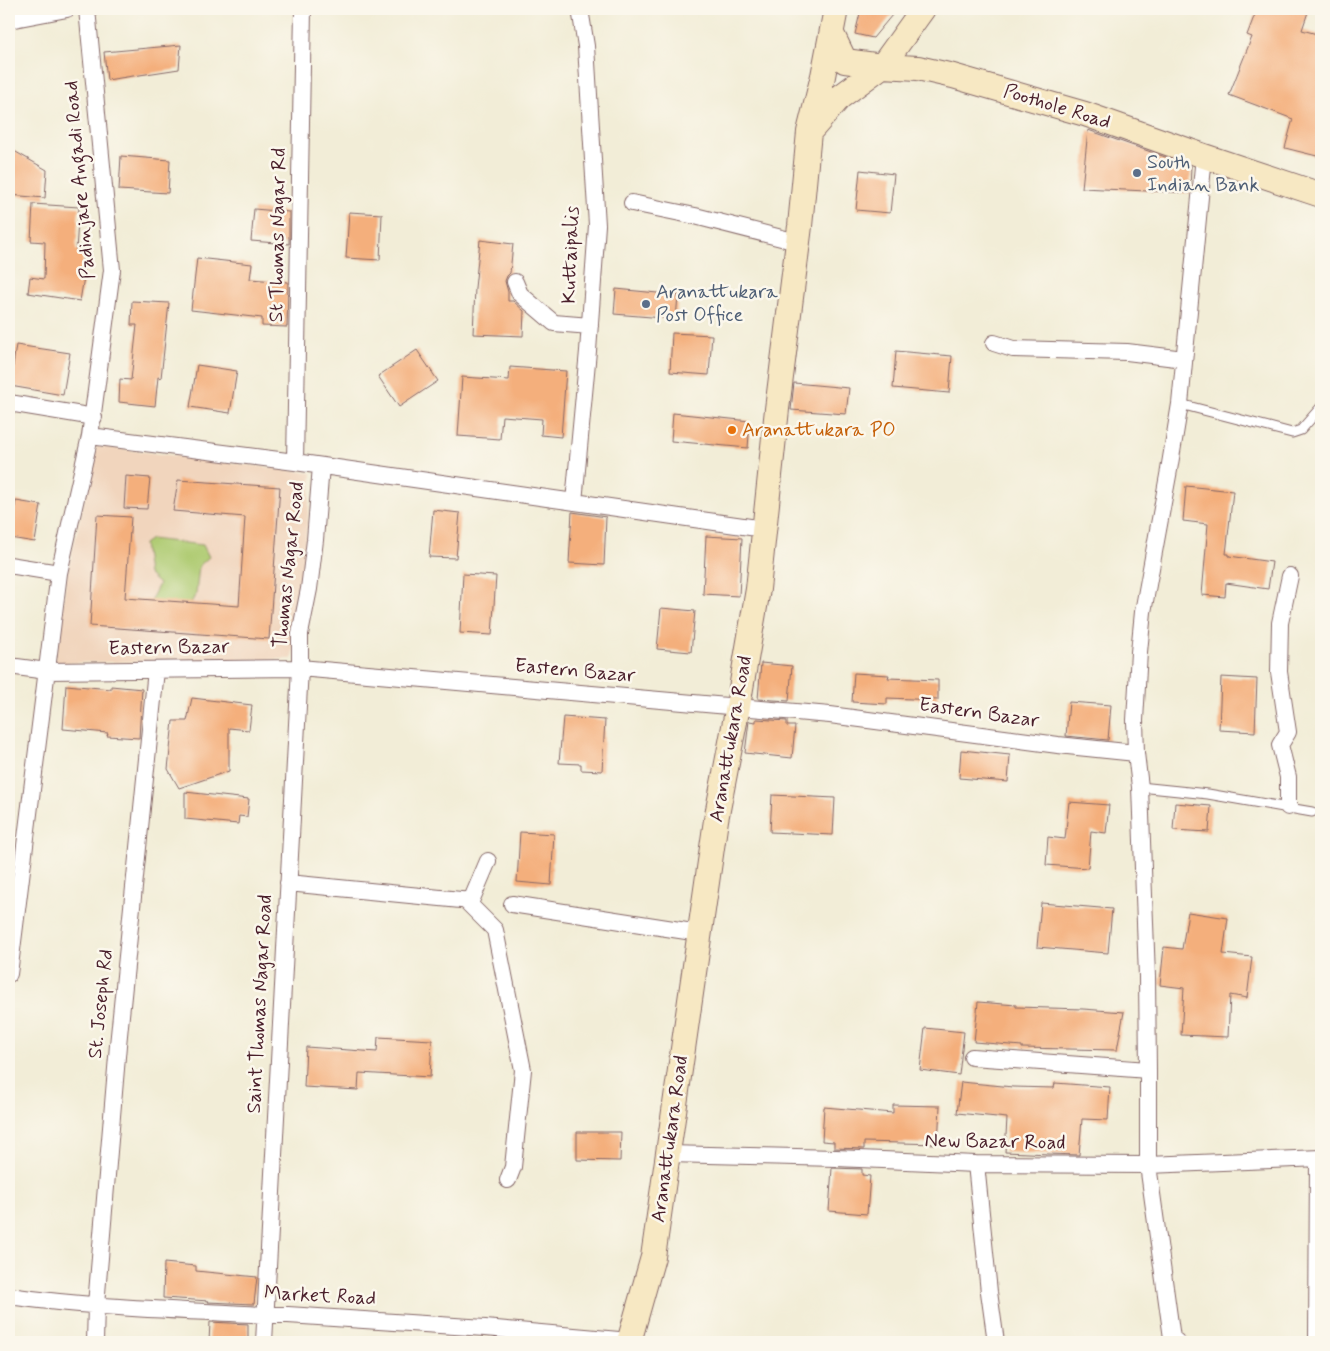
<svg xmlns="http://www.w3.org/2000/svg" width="1330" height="1351" viewBox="0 0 1330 1351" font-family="Mynerve,sans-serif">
<rect width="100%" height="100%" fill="#fbf7ec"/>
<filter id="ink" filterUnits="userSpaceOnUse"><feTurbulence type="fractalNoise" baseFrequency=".02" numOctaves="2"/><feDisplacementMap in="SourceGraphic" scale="10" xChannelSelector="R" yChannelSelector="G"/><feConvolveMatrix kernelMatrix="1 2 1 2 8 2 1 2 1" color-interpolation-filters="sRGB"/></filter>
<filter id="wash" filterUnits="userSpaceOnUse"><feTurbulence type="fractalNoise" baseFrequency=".0096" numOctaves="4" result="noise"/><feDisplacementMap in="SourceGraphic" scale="20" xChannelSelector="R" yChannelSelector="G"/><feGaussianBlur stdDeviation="1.12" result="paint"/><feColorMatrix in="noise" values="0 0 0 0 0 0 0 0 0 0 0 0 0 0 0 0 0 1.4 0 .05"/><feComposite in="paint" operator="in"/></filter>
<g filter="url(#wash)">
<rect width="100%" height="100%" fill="#f2edd7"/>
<path fill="#f1d5bd" d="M 97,446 L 312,473 L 305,548 L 292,659 L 55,663 L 67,574 Z"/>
<path fill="#adca70" stroke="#7c744e" d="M 151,539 L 203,545 L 209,557 L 199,566 L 196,594 L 179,624 L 142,617 L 159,584 L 148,574 L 144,544 Z"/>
<g id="blocks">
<path fill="#f4af7c" d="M 861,9 L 897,9 L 873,38 L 855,34 Z
M 1257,9 L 1309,9 L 1302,30 L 1321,35 L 1321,157 L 1285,148 L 1293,119 L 1229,95 L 1252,37 L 1247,35 Z
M 181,45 L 179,69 L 107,80 L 104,52 Z
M 1088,130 L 1191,166 L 1190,193 L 1082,188 Z
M 9,148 L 47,170 L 45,198 L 9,195 Z
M 121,156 L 170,160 L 168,193 L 119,190 Z
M 860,170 L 894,174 L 890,213 L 856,210 Z
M 33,204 L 79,207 L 76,250 L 82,250 L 84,277 L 80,301 L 28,293 L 30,277 L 44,279 L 45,242 L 31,241 Z
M 254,209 L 289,212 L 289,244 L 251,241 Z
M 349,212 L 382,214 L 380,260 L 346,258 Z
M 480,240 L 513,244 L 510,273 L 507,276 L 505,281 L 508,292 L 508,301 L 513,301 L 524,311 L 523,336 L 473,334 L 475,288 Z
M 197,258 L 252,264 L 250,279 L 288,282 L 287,327 L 262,326 L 262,318 L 191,310 Z
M 616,289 L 678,295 L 676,319 L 614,314 Z
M 132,301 L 169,303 L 161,378 L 158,377 L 155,406 L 119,402 L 120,379 L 131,380 L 137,325 L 131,325 Z
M 672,333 L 712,335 L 709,375 L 670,372 Z
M 16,345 L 70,353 L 63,395 L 10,386 Z
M 417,350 L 438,381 L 399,407 L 378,376 Z
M 896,351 L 952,356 L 949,393 L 893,388 Z
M 197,365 L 237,371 L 230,413 L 190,407 Z
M 510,367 L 566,371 L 561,437 L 541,435 L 542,419 L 502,416 L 500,439 L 458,436 L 462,377 L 509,380 Z
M 794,383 L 849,388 L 846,414 L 791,410 Z
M 673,413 L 750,421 L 748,448 L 671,441 Z
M 126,476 L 150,478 L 147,509 L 124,508 Z
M 178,480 L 280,487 L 269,639 L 90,626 L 97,515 L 131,517 L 125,598 L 239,606 L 245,517 L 173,511 Z
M 1186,486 L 1233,491 L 1226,554 L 1229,554 L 1229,556 L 1272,562 L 1268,589 L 1226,583 L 1225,597 L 1202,595 L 1208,524 L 1183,521 Z
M 16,501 L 41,505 L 35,542 L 10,538 Z
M 433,510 L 460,513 L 456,558 L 429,557 Z
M 572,512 L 606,517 L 604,565 L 569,563 Z
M 706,536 L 742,538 L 739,596 L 703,594 Z
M 463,574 L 496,576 L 492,635 L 460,633 Z
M 661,608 L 695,611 L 691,652 L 657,649 Z
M 761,663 L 792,666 L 789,701 L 758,699 Z
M 854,673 L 889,675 L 888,678 L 938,680 L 938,700 L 887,698 L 887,704 L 852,702 Z
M 1221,677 L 1257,679 L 1255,732 L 1219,730 Z
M 66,685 L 111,689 L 111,686 L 142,689 L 139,738 L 107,736 L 108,733 L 63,729 Z
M 192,698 L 252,705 L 249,730 L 229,728 L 229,771 L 179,788 L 168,769 L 173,721 L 187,721 Z
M 1069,702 L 1111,705 L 1108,740 L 1066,736 Z
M 563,717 L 605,720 L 602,771 L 581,770 L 581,764 L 559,763 Z
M 756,719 L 787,721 L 787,726 L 795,726 L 792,758 L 745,753 L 749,721 L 756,722 Z
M 961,750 L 1010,755 L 1008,782 L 959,778 Z
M 185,792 L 249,799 L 247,817 L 239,816 L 238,824 L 185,819 Z
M 772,795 L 835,798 L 833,835 L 770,832 Z
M 1069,802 L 1109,805 L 1106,833 L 1091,831 L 1088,868 L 1046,865 L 1048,837 L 1065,839 Z
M 1175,803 L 1211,806 L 1209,832 L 1173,830 Z
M 520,832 L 554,834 L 551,885 L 517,882 Z
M 1041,903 L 1112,909 L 1108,953 L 1037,947 Z
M 1188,912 L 1228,918 L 1223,954 L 1252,957 L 1247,998 L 1230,995 L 1228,1037 L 1181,1035 L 1184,988 L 1160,985 L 1164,947 L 1182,949 Z
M 978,1002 L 1016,1005 L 1016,1007 L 1083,1009 L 1124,1012 L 1117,1050 L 1022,1048 L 1022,1046 L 974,1042 Z
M 925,1028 L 964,1032 L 959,1075 L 920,1070 Z
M 378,1037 L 432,1040 L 430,1077 L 359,1073 L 358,1090 L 304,1087 L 306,1047 L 377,1052 Z
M 961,1082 L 1013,1087 L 1054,1088 L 1055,1083 L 1110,1087 L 1108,1120 L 1082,1119 L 1079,1155 L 1049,1154 L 1005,1152 L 1007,1118 L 957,1113 Z
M 893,1105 L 940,1106 L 938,1144 L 864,1142 L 864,1149 L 834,1148 L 834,1142 L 822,1141 L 824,1107 L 893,1113 Z
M 577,1132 L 621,1132 L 620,1161 L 577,1160 Z
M 832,1168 L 862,1169 L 862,1175 L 870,1176 L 867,1214 L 829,1211 Z
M 164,1263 L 196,1266 L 196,1271 L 257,1277 L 254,1304 L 208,1302 L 209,1301 L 163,1298 Z
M 210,1322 L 248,1324 L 248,1342 L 209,1342 Z"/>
</g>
</g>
<g filter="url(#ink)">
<use href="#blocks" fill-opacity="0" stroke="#856767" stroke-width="1"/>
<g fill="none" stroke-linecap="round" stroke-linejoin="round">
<defs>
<path id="lane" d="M 1180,404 L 1292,433 L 1301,430 L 1321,407
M 1140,787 L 1208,794 L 1312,812"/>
<path id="street" d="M 87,9 L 112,270 L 90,436
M 9,20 L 67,9
M 632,203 L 695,216 L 797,242
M 515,282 L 520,294 L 554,323 L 590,326
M 994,343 L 1013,349 L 1127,352 L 1184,359
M 9,403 L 94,417
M 295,462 L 303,9
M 574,502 L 588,351 L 597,225 L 586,46 L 580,9
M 9,565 L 59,573
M 9,666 L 47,671 L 300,668 L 830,715 L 1058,745 L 1136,753
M 1288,807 L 1288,777 L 1280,745 L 1288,732 L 1279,672 L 1280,623 L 1290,576
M 288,883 L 471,901 L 488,861
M 465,900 L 495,930 L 523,1070 L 513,1167 L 508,1180
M 512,904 L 699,933
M 9,974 L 59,573 L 90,436 L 295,462 L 764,529
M 972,1057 L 1148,1070
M 668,1154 L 836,1158 L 976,1164 L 1148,1165 L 1321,1158
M 976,1164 L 989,1292 L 996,1342
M 9,1296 C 93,1308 179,1310 265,1315 L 288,1315 L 485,1328 L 630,1341
M 95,1342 L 96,1305 L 118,1045 L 156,670
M 264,1342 L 300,668 L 300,634 L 309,589 L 315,540 L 321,466
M 1177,1342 L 1172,1338 L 1148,1165 L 1148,1070 L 1147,977 L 1140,787 L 1136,753 L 1135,720 L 1139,652 L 1143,612 L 1169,470 L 1180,404 L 1204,156
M 1317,1342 L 1318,1158"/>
<path id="secondary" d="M 832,34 L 845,61 L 882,66 L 923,9
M 812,129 L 840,97 L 882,66 L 918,68 L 953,76 L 1085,114 L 1204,156 L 1321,195
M 629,1342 L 653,1257 L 716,820 L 738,706 L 758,589 L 777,409 L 800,226 L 809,132 L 823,76 L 836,9"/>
</defs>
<use href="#lane" stroke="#856767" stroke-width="11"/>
<use href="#street" stroke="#856767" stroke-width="18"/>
<use href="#secondary" stroke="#856767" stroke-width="26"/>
<use href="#lane" stroke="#fff" stroke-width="9"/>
<use href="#street" stroke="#fff" stroke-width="16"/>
<use href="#secondary" stroke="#f7e8c3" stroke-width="24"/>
</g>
</g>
<g fill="#5c6f8a" stroke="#fbf7ec" stroke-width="2">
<circle cx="1137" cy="173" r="5"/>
<circle cx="646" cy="304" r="5"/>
</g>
<circle fill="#e8710a" stroke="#fbf7ec" stroke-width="2" cx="732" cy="430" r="5"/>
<g text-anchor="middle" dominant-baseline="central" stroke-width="5" stroke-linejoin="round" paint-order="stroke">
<g font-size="20" fill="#4a1f2b" stroke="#fbf7ec">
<text transform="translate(1057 107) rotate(17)">Poothole Road</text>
<text transform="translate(80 180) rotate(-95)">Padinjare Angadi Road</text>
<text transform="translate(278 235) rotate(-89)">St Thomas Nagar Rd</text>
<text transform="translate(571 255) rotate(-88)">Kuttaipalis</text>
<text transform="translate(289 565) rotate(-84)">Thomas Nagar Road</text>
<text transform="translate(169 648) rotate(-1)">Eastern Bazar</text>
<text transform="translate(575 671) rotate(5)">Eastern Bazar</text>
<text transform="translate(979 713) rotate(8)">Eastern Bazar</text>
<text transform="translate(731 739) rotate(-80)">Aranattukara Road</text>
<text transform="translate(101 1004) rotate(-84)">St. Joseph Rd</text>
<text transform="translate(260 1004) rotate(-87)">Saint Thomas Nagar Road</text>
<text transform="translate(670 1139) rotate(-82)">Aranattukara Road</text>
<text transform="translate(995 1142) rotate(1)">New Bazar Road</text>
<text transform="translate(320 1296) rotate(3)">Market Road</text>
</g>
<g font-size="20" fill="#4e5e75" stroke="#fbf7ec" text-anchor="start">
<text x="1147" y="162">South<tspan x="1147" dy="23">Indian Bank</tspan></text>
<text x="656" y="292">Aranattukara<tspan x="656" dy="23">Post Office</tspan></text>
</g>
<g font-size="20" fill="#c56008" stroke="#fbf7ec" text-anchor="start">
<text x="742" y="430">Aranattukara PO</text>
</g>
</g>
<rect width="1330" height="1351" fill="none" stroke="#fbf7ec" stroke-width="30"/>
</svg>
